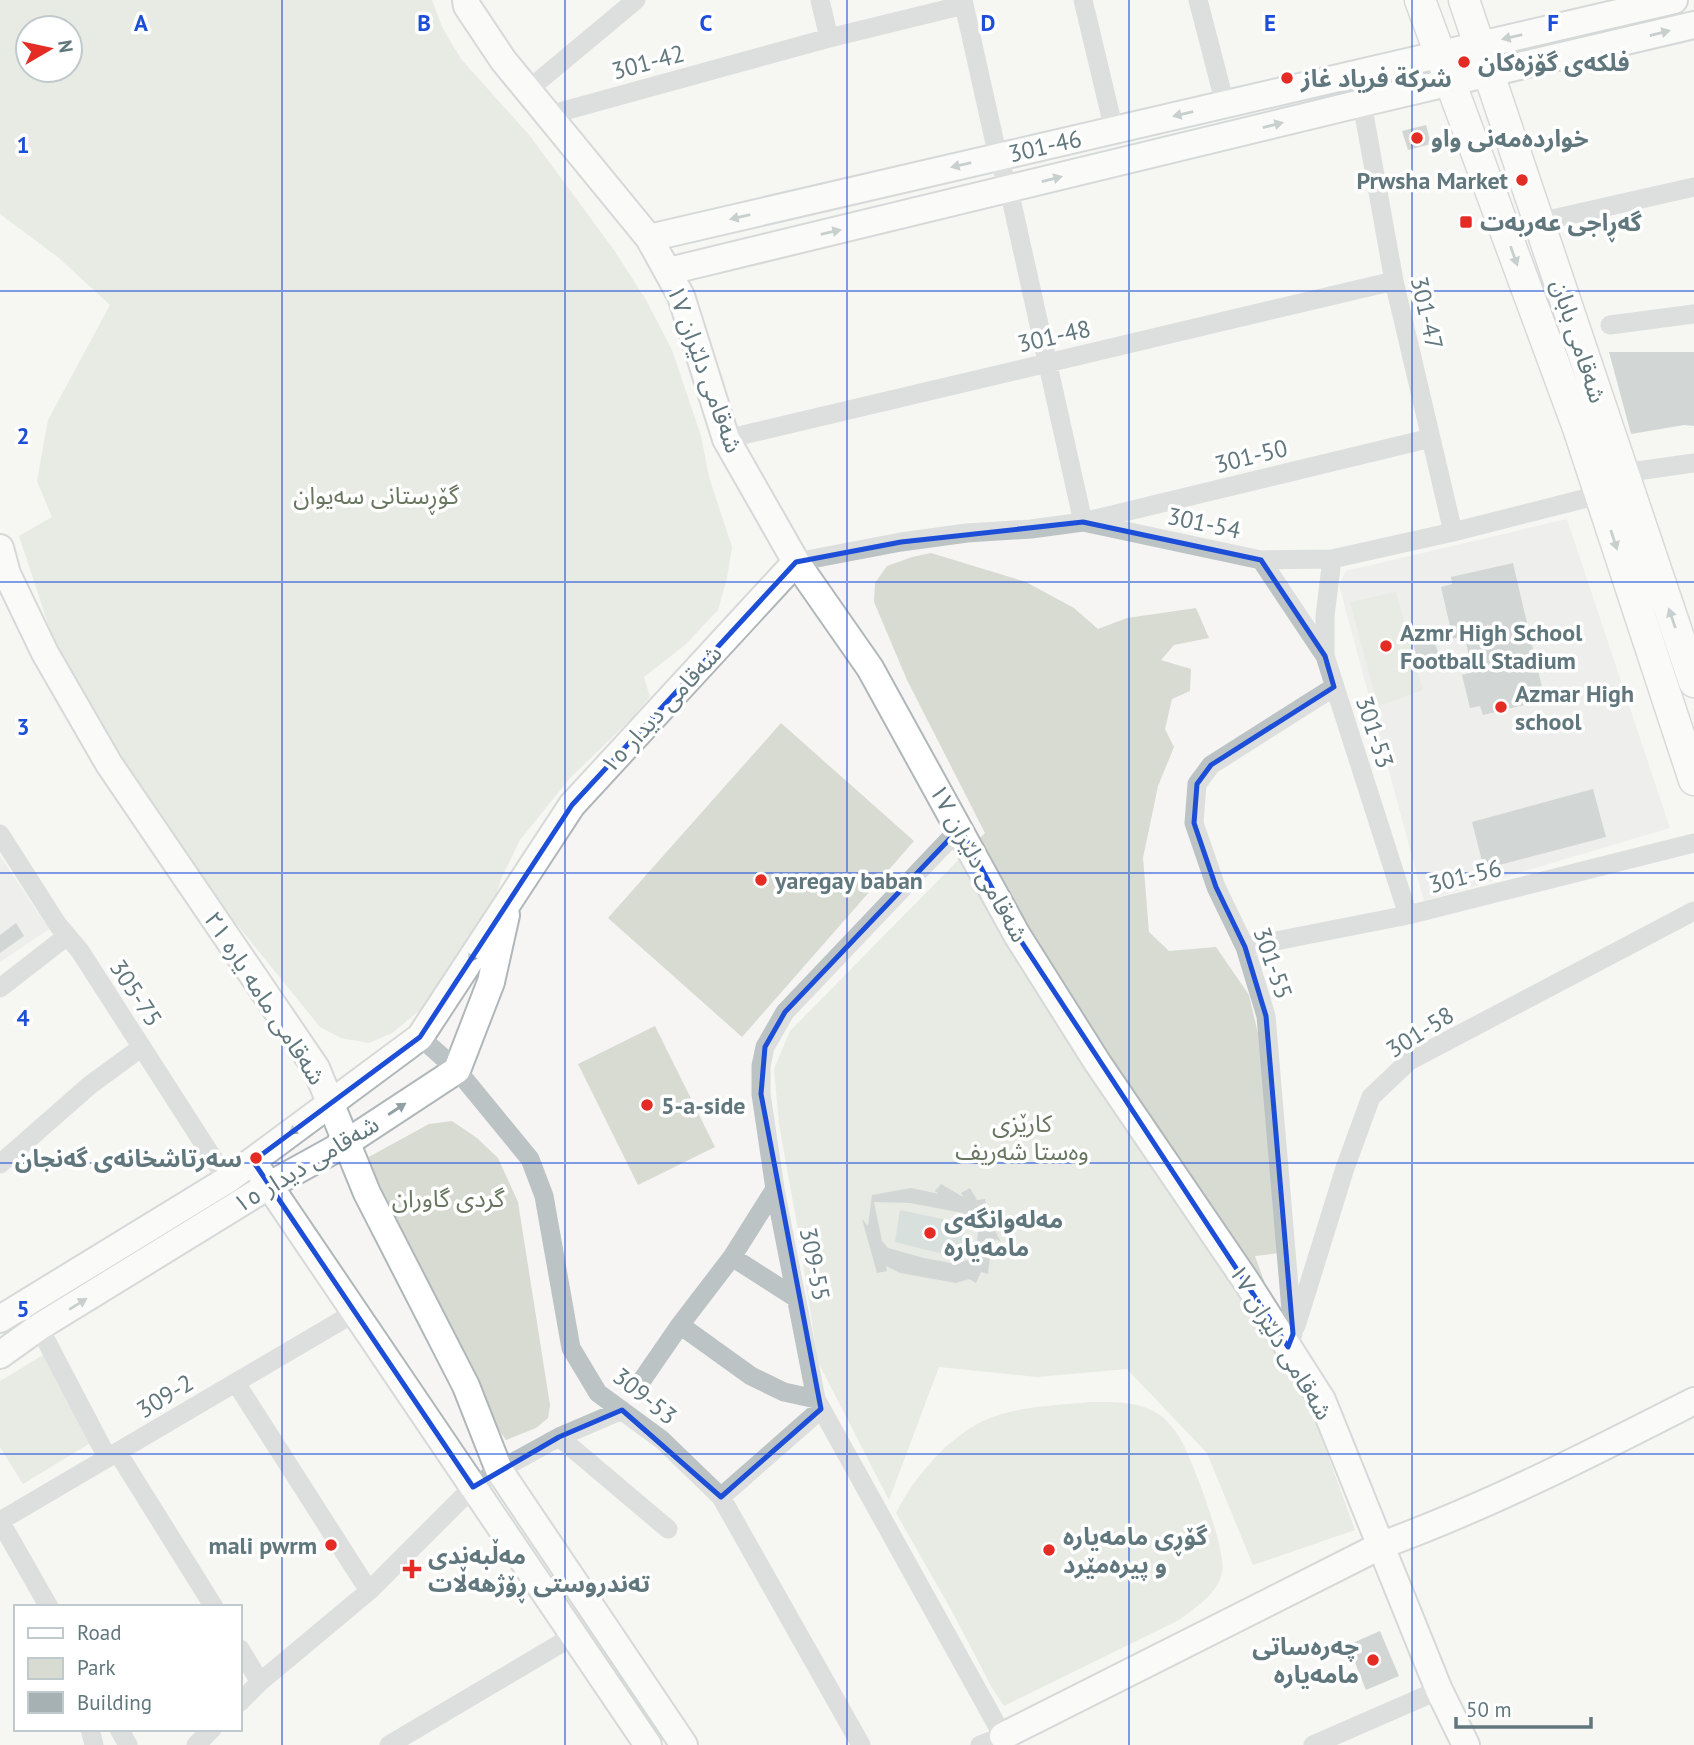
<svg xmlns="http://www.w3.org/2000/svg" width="1694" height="1745" viewBox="0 0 1694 1745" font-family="'PT Sans','Noto Sans Arabic',sans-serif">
<rect width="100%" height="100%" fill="#f6f5f3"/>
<path fill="#e4e5e4" d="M 1567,519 L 1670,828 L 1424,901 L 1339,585 L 1346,571 Z
M 0,856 L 49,929 L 0,962 Z"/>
<path fill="#d7dbd2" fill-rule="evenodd" d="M 0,0 L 432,0 L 442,27 L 461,59 L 530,136 L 614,250 L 646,300 L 672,350 L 701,436 L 709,477 L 732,547 L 727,578 L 718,610 L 685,645 L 644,677 L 650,697 L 632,718 L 570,778 L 520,840 L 501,879 L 489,919 L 451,985 L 392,1033 L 369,1043 L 341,1038 L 320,1027 L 192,869 L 111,751 L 50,630 L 19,536 L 52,517 L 37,481 L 48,420 L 110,305 L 59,258 L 0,214 ZM 28,28 L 70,28 L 70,70 L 28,70 Z
M 931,553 L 1026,582 L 1074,608 L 1098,629 L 1127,618 L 1196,608 L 1209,638 L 1174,645 L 1161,660 L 1191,669 L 1190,691 L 1172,699 L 1165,729 L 1174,747 L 1158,786 L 1143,858 L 1149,932 L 1169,951 L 1216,947 L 1249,995 L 1263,1055 L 1279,1253 L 1255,1256 L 1355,1530 L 1253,1565 L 1207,1453 L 1127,1369 L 1037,1377 L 939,1367 L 889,1500 L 818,1362 L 798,1230 L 779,1124 L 774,1069 L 790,1031 L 985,833 L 907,680 L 874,602 L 875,583 L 887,566 L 912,557 Z
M 1396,592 L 1423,690 L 1378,706 L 1350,602 Z
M 781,723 L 914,841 L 742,1037 L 608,918 Z
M 655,1026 L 715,1147 L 638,1185 L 578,1064 Z
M 452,1121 L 477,1138 L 498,1158 L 518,1202 L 550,1405 L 548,1418 L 536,1428 L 506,1440 L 496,1426 L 417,1272 L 365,1159 L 429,1124 Z
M 43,1355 L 97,1439 L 23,1484 L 0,1447 L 0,1381 Z
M 1092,1402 C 1117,1402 1139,1401 1160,1415 C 1168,1421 1176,1431 1181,1440 C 1193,1462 1227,1551 1222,1573 C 1217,1594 1195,1608 1179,1620 L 1004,1706 L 992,1688 L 953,1613 L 896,1513 C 915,1476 950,1434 990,1418 C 1022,1406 1059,1405 1092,1402 Z"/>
<path fill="#b4c5c6" d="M 900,1210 L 966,1224 L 959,1258 L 895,1242 Z"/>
<path fill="#a6b1b4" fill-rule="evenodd" d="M 1426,125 L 1431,144 L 1408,150 L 1402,131 Z
M 1609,352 L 1694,352 L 1694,426 L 1684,425 L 1631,434 Z
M 1513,563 L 1545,700 L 1483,715 L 1480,706 L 1470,708 L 1462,675 L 1473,672 L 1464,635 L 1453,639 L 1441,587 L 1452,584 L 1451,577 Z
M 1432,633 L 1441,663 L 1420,669 L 1412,639 Z
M 1593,789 L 1606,837 L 1484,869 L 1472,822 Z
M 16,923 L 24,936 L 0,953 L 0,935 Z
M 941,1184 L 963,1197 L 961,1193 L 970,1188 L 977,1200 L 985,1199 L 987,1209 L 996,1211 L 994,1229 L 997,1234 L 999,1232 L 997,1235 L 1001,1242 L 996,1239 L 994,1243 L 997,1258 L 992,1260 L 990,1257 L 988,1274 L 981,1272 L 976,1283 L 969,1279 L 956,1283 L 900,1273 L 886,1266 L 887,1271 L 877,1273 L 862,1219 L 868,1226 L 872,1195 L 911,1188 L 939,1194 L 935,1191 ZM 874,1202 L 910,1203 L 963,1213 L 974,1222 L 978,1231 L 976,1252 L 968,1260 L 956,1264 L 924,1258 L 888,1248 L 882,1241 Z
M 1380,1631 L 1399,1676 L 1366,1690 L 1348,1645 Z"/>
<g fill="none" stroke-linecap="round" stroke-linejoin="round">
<defs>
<path id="secondary" d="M 466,0 L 467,6 L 503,60 L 649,238 L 681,296 L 726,439 L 796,562 L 870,668 L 1017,935 L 1097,1062 L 1246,1281 L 1322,1400 L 1439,1690 L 1466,1745
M 649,238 L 1674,0
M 669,271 L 1362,103 L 1694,25
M 0,548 L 7,574 L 45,653 L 109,764 L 316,1068 L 367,1193 L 466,1386 L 499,1470 L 684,1745
M 260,1172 L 648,1745
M 0,1319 L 227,1180 L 420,1037 L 572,805 L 796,562
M 0,1355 L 39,1327 L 270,1185 L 346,1143 L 457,1070 L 491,982 L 506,915
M 1003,1736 L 1382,1545 C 1489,1506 1592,1453 1694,1401"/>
<path id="primary" d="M 1420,0 L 1578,428 L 1694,780
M 1464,0 L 1694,682"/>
</defs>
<use href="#secondary" stroke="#afb7ba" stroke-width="30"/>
<use href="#primary" stroke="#b2b8bb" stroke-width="33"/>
<path stroke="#bcc3c5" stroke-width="19" d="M 820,0 L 829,38
M 963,0 L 998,157 L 1009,190 L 1083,522 L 1431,438
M 1083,0 L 1114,130
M 1198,0 L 1225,104
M 528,90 L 636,0
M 1362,103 L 1394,281 L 1453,532
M 549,115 L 829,38 L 964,5
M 1539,222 L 1694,187
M 1610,325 L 1694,314
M 726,439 L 1394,281
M 1623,473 L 1694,463
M 1332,559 L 1325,616 L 1325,656 L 1408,915
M 1261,560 L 1325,656
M 796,562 L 901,542 L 967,533 L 1031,529 L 1083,522 L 1261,560 L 1332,559 L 1453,532 L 1599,495
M 960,828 L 785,1012 L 765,1047 L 761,1066 L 761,1094 L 775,1189 L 816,1399 L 1008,1745
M 0,834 L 58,925 L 80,951 L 227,1180
M 1245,947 L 1408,915 L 1694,843
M 0,988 L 67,936
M 420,1037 L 457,1070 L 530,1159 L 544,1196 L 571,1348 L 598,1393 L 662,1440 L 721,1497 L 861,1745
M 0,1164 L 90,1085 L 142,1047
M 732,1257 L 796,1298
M 680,1325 L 751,1376 L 784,1392 L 816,1399
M 1296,1326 L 1345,1168 L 1371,1097 L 1409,1061 L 1694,911
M 39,1327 L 107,1457
M 1293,1334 L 1266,1016 L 1245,947 L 1216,887 L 1194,823 L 1197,784 L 1211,765 L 1334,687
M 236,1383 L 369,1591
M 640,1383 L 680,1325 L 732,1257 L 775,1189
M 559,1437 L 668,1529
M 118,1453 L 214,1607
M 721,1497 L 821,1409
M 0,1521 L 354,1313
M 0,1521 L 49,1607
M 240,1649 L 260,1682
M 240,1702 L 260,1682 L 369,1591 L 473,1487 L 499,1470 L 559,1437 L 622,1410
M 90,1729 L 94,1745
M 119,1729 L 128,1745
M 196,1745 L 212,1729
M 389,1745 L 575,1635
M 980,1745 L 1003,1736
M 1313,1745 L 1439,1690"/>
<use href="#secondary" stroke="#fff" stroke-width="26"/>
<use href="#primary" stroke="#fff" stroke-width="30"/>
</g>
<defs><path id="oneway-solid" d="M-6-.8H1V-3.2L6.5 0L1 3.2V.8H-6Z" transform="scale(1.75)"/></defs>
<g fill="#90a0a5">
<use href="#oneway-solid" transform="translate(1660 33) rotate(-14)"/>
<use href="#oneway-solid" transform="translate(1512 37) rotate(167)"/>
<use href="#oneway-solid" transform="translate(1183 114) rotate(167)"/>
<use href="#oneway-solid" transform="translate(1273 125) rotate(-14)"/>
<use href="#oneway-solid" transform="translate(961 165) rotate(167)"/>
<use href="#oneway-solid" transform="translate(1052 179) rotate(-14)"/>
<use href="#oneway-solid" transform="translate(740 217) rotate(167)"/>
<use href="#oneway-solid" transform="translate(831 232) rotate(-13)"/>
<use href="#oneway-solid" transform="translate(1514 256) rotate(70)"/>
<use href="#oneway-solid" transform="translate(1614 540) rotate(72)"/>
<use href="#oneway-solid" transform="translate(1672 618) rotate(-109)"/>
<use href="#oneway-solid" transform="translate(474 954) rotate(123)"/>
<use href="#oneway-solid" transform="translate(397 1109) rotate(-33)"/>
<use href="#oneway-solid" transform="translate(297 1128) rotate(143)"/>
<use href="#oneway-solid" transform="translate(78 1304) rotate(-32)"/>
</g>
<path d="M0 0H1694V1745H0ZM 1083,522 L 1261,560 L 1325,656 L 1334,687 L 1211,765 L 1197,784 L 1194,823 L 1216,887 L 1245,947 L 1266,1016 L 1293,1334 L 1288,1347 L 1017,935 L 960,828 L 785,1012 L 765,1047 L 761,1094 L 821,1409 L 721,1497 L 622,1410 L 559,1437 L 473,1487 L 253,1161 L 420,1037 L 572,805 L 796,562 L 901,542 Z" fill="#f6f5f3" fill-opacity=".55" fill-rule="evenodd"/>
<path fill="none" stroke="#1d4ed8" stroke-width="5" stroke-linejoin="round" d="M 1083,522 L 1261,560 L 1325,656 L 1334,687 L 1211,765 L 1197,784 L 1194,823 L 1216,887 L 1245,947 L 1266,1016 L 1293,1334 L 1288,1347 L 1017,935 L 960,828 L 785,1012 L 765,1047 L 761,1094 L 821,1409 L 721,1497 L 622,1410 L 559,1437 L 473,1487 L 253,1161 L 420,1037 L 572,805 L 796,562 L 901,542 Z"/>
<path fill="none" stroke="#1d4ed8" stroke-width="2" stroke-opacity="0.55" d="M 282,0 L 282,1745M 565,0 L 565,1745M 847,0 L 847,1745M 1129,0 L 1129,1745M 1412,0 L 1412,1745M 0,291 L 1694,291M 0,582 L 1694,582M 0,873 L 1694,873M 0,1163 L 1694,1163M 0,1454 L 1694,1454"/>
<g fill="#e42c25" stroke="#fff" stroke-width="2.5">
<circle cx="1464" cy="62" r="7"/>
<circle cx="1287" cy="78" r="7"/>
<circle cx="1417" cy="138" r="7"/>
<circle cx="1522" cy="180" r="7"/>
<rect x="1459" y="215" width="14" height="14" rx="3.5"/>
<circle cx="1386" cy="646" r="7"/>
<circle cx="1501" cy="707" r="7"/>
<circle cx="761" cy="880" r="7"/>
<circle cx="647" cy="1105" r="7"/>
<circle cx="256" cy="1158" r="7"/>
<circle cx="930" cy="1233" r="7"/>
<circle cx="331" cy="1545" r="7"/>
<circle cx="1049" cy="1550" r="7"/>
<path d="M408.5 1558.5h7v7h7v7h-7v7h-7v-7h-7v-7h7z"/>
<circle cx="1373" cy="1660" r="7"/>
</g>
<g text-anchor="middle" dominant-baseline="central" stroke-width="7" stroke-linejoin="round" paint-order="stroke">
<g font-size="24" fill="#61777e" stroke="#fff">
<text transform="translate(648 62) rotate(-15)">301-42</text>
<text transform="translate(1045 146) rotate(-13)">301-46</text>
<text transform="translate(1427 313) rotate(77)">301-47</text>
<text transform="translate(1054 336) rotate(-13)">301-48</text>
<text transform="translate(1579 341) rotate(72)">شەقامی بابان</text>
<text transform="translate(705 369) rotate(70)">شەقامی دلێران ١٧</text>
<text transform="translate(1251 456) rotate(-14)">301-50</text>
<text transform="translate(1204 523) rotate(12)">301-54</text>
<text transform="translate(661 709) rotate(-47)">شەقامی دیدار ١٥</text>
<text transform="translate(1375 732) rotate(72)">301-53</text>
<text transform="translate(979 863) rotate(61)">شەقامی دلێران ١٧</text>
<text transform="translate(1465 876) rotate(-14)">301-56</text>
<text transform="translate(1273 963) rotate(71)">301-55</text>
<text transform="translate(136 993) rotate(57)">305-75</text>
<text transform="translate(265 998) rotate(57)">شەقامی مامە یارە ٢١</text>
<text transform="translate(1420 1032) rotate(-32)">301-58</text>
<text transform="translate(306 1164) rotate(-31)">شەقامی دیدار ١٥</text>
<text transform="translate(815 1264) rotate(79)">309-55</text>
<text transform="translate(1281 1342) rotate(59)">شەقامی دلێران ١٧</text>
<text transform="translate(165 1396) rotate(-31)">309-2</text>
<text transform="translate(645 1396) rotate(39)">309-53</text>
</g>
<g font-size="24" font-weight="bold" fill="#61777e" stroke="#fff" text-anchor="start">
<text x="1478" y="62">فلکەی گۆزەکان</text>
<text x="1301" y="78">شرکة فرياد غاز</text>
<text x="1431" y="138">خواردەمەنی واو</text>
<text x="1508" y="180" text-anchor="end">Prwsha Market</text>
<text x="1480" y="222">گەڕاجی عەربەت</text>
<text x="1400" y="632">Azmr High School<tspan x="1400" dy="28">Football Stadium</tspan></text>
<text x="1515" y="693">Azmar High<tspan x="1515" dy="28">school</tspan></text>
<text x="775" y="880">yaregay baban</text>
<text x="661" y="1105">5-a-side</text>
<text x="242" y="1158" text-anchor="end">سەرتاشخانەی گەنجان</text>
<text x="944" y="1219">مەلەوانگەی<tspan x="944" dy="28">مامەیارە</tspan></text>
<text x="1063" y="1536">گۆڕی مامەیارە<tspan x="1063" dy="28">و پیرەمێرد</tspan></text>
<text x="317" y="1545" text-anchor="end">mali pwrm</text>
<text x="428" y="1555">مەڵبەندی<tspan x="428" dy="28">تەندروستی ڕۆژهەڵات</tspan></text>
<text x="1359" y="1646" text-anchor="end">چەرەساتی<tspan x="1359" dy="28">مامەیارە</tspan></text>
</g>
<g font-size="24" fill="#687660" stroke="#fff">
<text x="376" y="495">گۆڕستانی سەیوان</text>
<text x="1022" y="1123">کارێزی<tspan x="1022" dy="28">وەستا شەریف</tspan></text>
<text x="448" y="1198">گردی گاوران</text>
</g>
</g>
<g font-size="23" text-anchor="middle" font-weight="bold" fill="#1d4ed8" stroke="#fff" stroke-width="7" stroke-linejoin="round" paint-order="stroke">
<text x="141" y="31">A</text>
<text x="424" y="31">B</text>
<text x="706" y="31">C</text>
<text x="988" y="31">D</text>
<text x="1270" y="31">E</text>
<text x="1553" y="31">F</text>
<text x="23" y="153">1</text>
<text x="23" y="444">2</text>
<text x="23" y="735">3</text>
<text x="23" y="1026">4</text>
<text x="23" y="1317">5</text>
</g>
<rect x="14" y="1605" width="228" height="126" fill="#ffffff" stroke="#c0c9cb" stroke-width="2"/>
<rect x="28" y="1628" width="35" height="10" fill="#ffffff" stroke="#c0c9cb" stroke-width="2"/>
<text x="77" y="1640" font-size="21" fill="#61777e">Road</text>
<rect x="28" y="1658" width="35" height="21" fill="#d7dbd2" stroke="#c0c9cb" stroke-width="2"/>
<text x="77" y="1675" font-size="21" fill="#61777e">Park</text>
<rect x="28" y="1692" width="35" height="21" fill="#a6b1b4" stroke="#c0c9cb" stroke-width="2"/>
<text x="77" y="1710" font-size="21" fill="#61777e">Building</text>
<g transform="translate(49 49) rotate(81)"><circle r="33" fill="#ffffff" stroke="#c0c9cb" stroke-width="2"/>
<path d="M0-5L12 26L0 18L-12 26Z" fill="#e42c25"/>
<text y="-10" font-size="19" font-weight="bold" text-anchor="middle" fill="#61777e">N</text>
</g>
<path d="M1456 1717v10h135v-10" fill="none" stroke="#61777e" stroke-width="3.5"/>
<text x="1466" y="1717" font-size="21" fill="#61777e" stroke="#ffffff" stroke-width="5" paint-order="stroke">50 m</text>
</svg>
